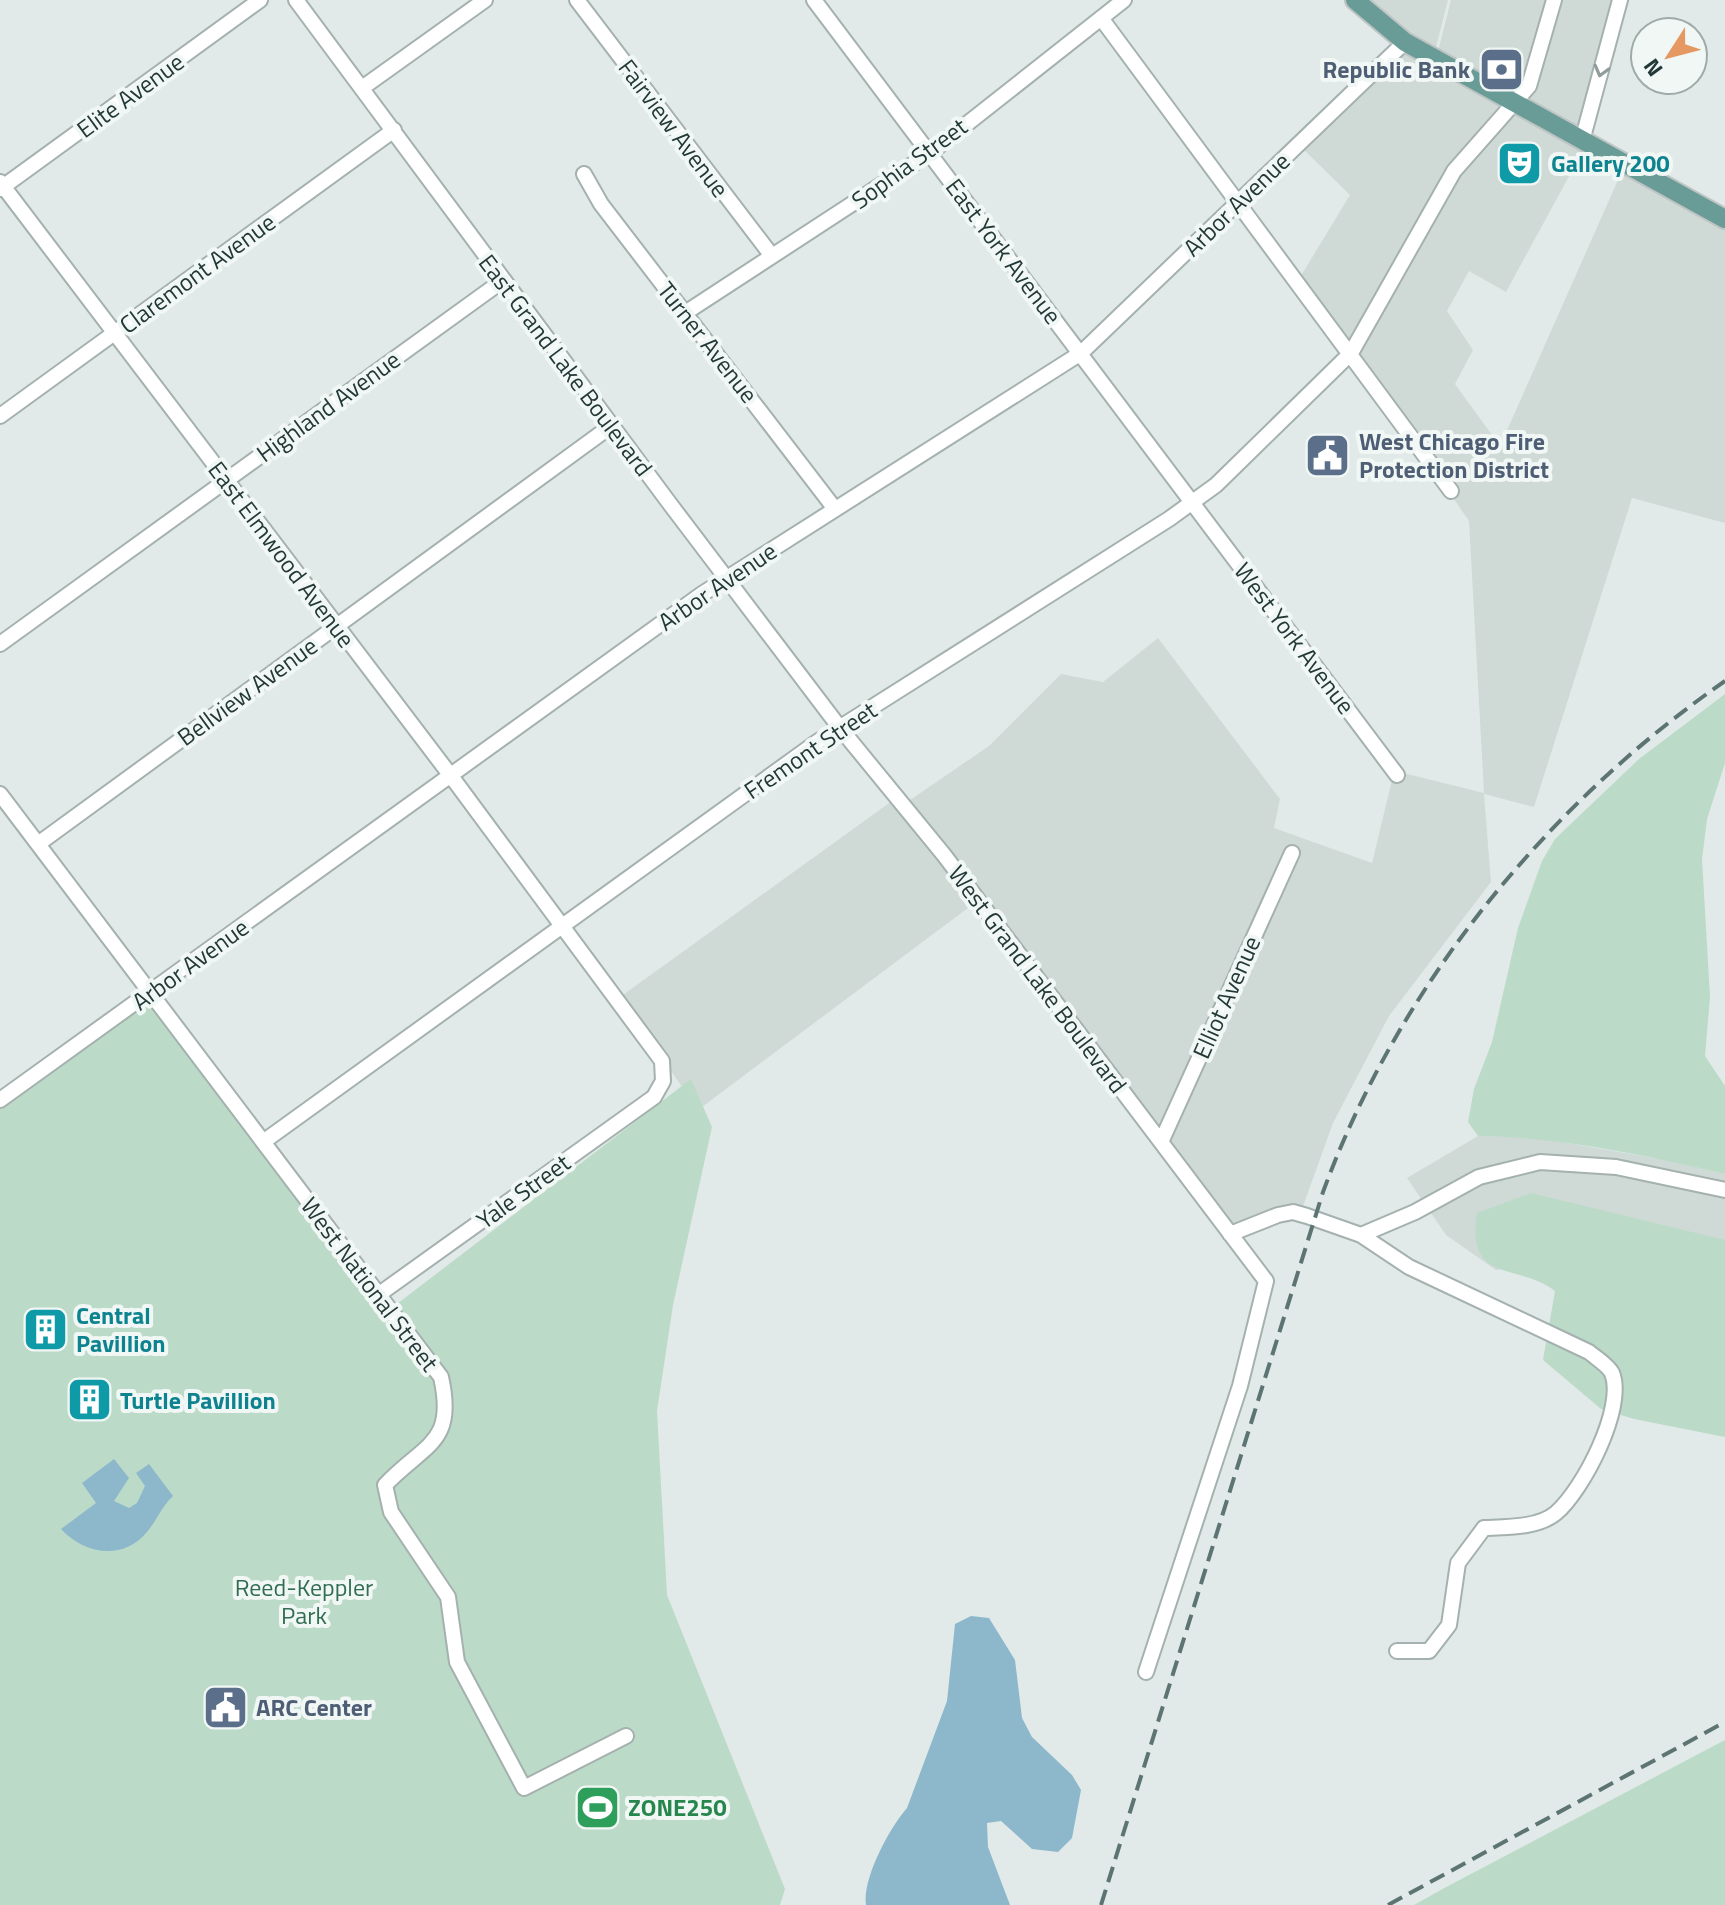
<svg xmlns="http://www.w3.org/2000/svg" width="1725" height="1905" viewBox="0 0 1725 1905" font-family="'Titillium Web',sans-serif">
<rect width="100%" height="100%" fill="#e1eae8"/>
<path fill="#cfdad7" d="M 1360,0 L 1448,0 L 1434,55 Z
M 1451,0 L 1619,0 L 1578,139 L 1436,59 Z
M 1405,46 L 1502,102 L 1451,169 L 1350,347 L 1299,279 L 1350,195 L 1300,146 Z
M 1509,105 L 1585,147 L 1506,292 L 1469,271 L 1447,311 L 1473,350 L 1455,384 L 1500,446 L 1622,171 L 1725,226 L 1725,523 L 1632,498 L 1534,807 L 1484,794 L 1491,882 L 1389,1016 L 1333,1123 L 1302,1209 L 1232,1227 L 907,802 L 989,746 L 1061,674 L 1103,682 L 1158,638 L 1280,799 L 1274,828 L 1372,863 L 1393,776 L 1399,772 L 1484,793 L 1469,521 L 1354,353 L 1458,169 Z
M 892,801 L 976,902 L 698,1110 L 620,997 Z
M 1478,1136 L 1533,1137 L 1665,1160 L 1725,1174 L 1725,1282 L 1621,1258 L 1496,1270 L 1446,1235 L 1407,1178 Z"/>
<path fill="#bcdac8" d="M 1725,694 L 1725,763 L 1707,819 L 1702,859 L 1710,997 L 1705,1056 L 1725,1086 L 1725,1174 C 1644,1155 1562,1137 1478,1136 L 1468,1122 L 1474,1089 L 1492,1042 L 1518,928 L 1542,861 L 1555,839 L 1639,759 Z
M 151,993 L 389,1310 L 691,1079 L 712,1127 L 673,1305 L 657,1411 L 667,1595 L 785,1889 L 780,1905 L 0,1905 L 0,1103 Z
M 1531,1193 L 1725,1240 L 1725,1437 L 1634,1419 L 1601,1409 L 1543,1360 L 1555,1291 C 1516,1262 1466,1284 1477,1213 Z
M 1725,1740 L 1725,1905 L 1414,1905 L 1448,1886 Z"/>
<path fill="#8db8cb" d="M 114,1459 L 129,1478 L 114,1501 L 129,1508 L 137,1503 L 145,1486 L 136,1473 L 149,1464 L 173,1496 C 161,1507 157,1521 146,1533 C 122,1561 84,1554 61,1529 L 96,1503 L 82,1483 Z
M 971,1616 L 989,1618 L 1015,1660 L 1022,1718 L 1032,1737 L 1072,1775 L 1081,1790 L 1072,1838 L 1058,1852 L 1032,1849 L 1001,1821 L 987,1823 L 988,1847 L 1010,1905 L 866,1905 C 862,1879 890,1827 907,1808 L 947,1701 L 955,1624 Z"/>
<g fill="none" stroke-linecap="round" stroke-linejoin="round">
<defs>
<path id="minor" d="M 296,0 L 670,504 L 840,728 L 944,855 L 1266,1281 L 1240,1386 L 1146,1672
M 577,0 L 772,256
M 814,0 L 1397,775
M 1101,18 L 1451,491
M 362,88 L 485,0
M 1582,141 L 1620,0
M 584,174 L 601,204 L 835,509
M 0,182 L 451,776 L 662,1061 L 663,1081 L 654,1097 L 378,1295
M 0,189 L 260,0
M 685,313 L 930,153 L 1124,0
M 0,416 L 394,130
M 0,644 L 502,281
M 0,794 L 441,1377 C 456,1444 425,1443 385,1485 L 391,1512 L 448,1597 L 457,1662 L 524,1788 L 626,1736
M 38,844 L 611,426
M 0,1100 L 702,594 L 1081,353 L 1405,42
M 263,1142 L 817,742 L 1169,519 L 1216,485 L 1351,353 L 1454,171 L 1529,86 L 1554,0
M 1161,1142 L 1292,853
M 1230,1234 L 1278,1215 L 1293,1212 L 1307,1216 L 1361,1235 L 1409,1267 L 1589,1352 C 1596,1358 1608,1365 1612,1373 C 1626,1407 1583,1490 1556,1513 C 1538,1528 1506,1527 1484,1528 L 1458,1563 L 1449,1625 L 1429,1651 L 1397,1651
M 1361,1235 L 1415,1212 L 1479,1177 L 1540,1162 L 1616,1167 L 1725,1190"/>
<path id="major" d="M 1355,0 L 1405,42 L 1725,219"/>
</defs>
<use href="#minor" stroke="#a4b1af" stroke-width="18"/>
<use href="#major" stroke="#bdc4c3" stroke-width="22"/>
<use href="#minor" stroke="#fff" stroke-width="14"/>
<use href="#major" stroke="#699c97" stroke-width="18"/>
<path stroke="#5d7572" stroke-width="4" stroke-dasharray="16 8" stroke-linecap="butt" d="M 1101,1905 L 1323,1192 C 1398,987 1546,805 1725,681
M 1388,1905 L 1725,1722"/>
</g>
<defs><path id="oneway-chevron" d="M-2-3.5L2.5 0L-2 3.5" fill="none" stroke-width="1.6" stroke-linecap="round" stroke-linejoin="round" transform="scale(2)"/></defs>
<use stroke="#919c9b" href="#oneway-chevron" transform="translate(1601 71) rotate(105)"/>
<defs>
<symbol id="bank-square" viewBox="-11 -11 22 22"><rect x="-9" y="-9" width="18" height="18" rx="4" fill="#5c6f8a" stroke="#f1f7f5"/><path d="M-6-4H6V4H-6ZM0-2.3a2.3 2.3 0 1 0 0 4.6a2.3 2.3 0 1 0 0-4.6Z" fill="#fff"/></symbol>
<symbol id="theatre-square" viewBox="-11 -11 22 22"><rect x="-9" y="-9" width="18" height="18" rx="4" fill="#0f9aa8" stroke="#f1f7f5"/><path d="M-5-5.5Q0-4 5-5.5V0Q5 5 0 6Q-5 5-5 0ZM-3.3-2.5H-1v1.5H-3.3ZM1-2.5H3.3v1.5H1ZM-2.8 1Q0 5.5 2.8 1Z" fill="#fff"/></symbol>
<symbol id="civic-square" viewBox="-11 -11 22 22"><rect x="-9" y="-9" width="18" height="18" rx="4" fill="#5c6f8a" stroke="#f1f7f5"/><path d="M-.6-6.5H3V-4.5H.6V-3L4-1V1h2V6H-6V1h2V-1L-.6-3ZM-1.2 2.5V6h2.4V2.5Z" fill="#fff"/></symbol>
<symbol id="building-square" viewBox="-11 -11 22 22"><rect x="-9" y="-9" width="18" height="18" rx="4" fill="#0f9aa8" stroke="#f1f7f5"/><path d="M-4-6H4V6H1V3H-1V6H-4ZM-2.5-4.3h1.7v1.8h-1.7ZM.8-4.3h1.7v1.8H.8ZM-2.5-1h1.7V.8h-1.7ZM.8-1h1.7V.8H.8Z" fill="#fff"/></symbol>
<symbol id="stadium-square" viewBox="-11 -11 22 22"><rect x="-9" y="-9" width="18" height="18" rx="4" fill="#2e9e5b" stroke="#f1f7f5"/><path d="M0-5a6.5 5 0 1 0 0 10a6.5 5 0 1 0 0-10ZM-3.5-1.8h7v3.6h-7Z" fill="#fff"/></symbol>
</defs>
<g fill-rule="evenodd">
<use href="#bank-square" x="1476" y="44" width="51" height="51"/>
<use href="#theatre-square" x="1494" y="138" width="51" height="51"/>
<use href="#civic-square" x="1302" y="430" width="51" height="51"/>
<use href="#building-square" x="20" y="1304" width="51" height="51"/>
<use href="#building-square" x="64" y="1374" width="51" height="51"/>
<use href="#civic-square" x="200" y="1682" width="51" height="51"/>
<use href="#stadium-square" x="572" y="1782" width="51" height="51"/>
</g>
<g text-anchor="middle" dominant-baseline="central" stroke-width="8" stroke-linejoin="round" paint-order="stroke">
<g font-size="24" font-weight="bold" fill="#4e5e75" stroke="#f1f7f5" text-anchor="start">
<text x="1470" y="69" text-anchor="end">Republic Bank</text>
<text x="1359" y="441">West Chicago Fire<tspan x="1359" dy="28">Protection District</tspan></text>
<text x="256" y="1707">ARC Center</text>
</g>
<g font-size="24" fill="#233937" stroke="#f1f7f5">
<text transform="translate(130 95) rotate(-36)">Elite Avenue</text>
<text transform="translate(674 128) rotate(53)">Fairview Avenue</text>
<text transform="translate(909 163) rotate(-36)">Sophia Street</text>
<text transform="translate(1236 204) rotate(-44)">Arbor Avenue</text>
<text transform="translate(1004 251) rotate(53)">East York Avenue</text>
<text transform="translate(197 273) rotate(-36)">Claremont Avenue</text>
<text transform="translate(708 342) rotate(52)">Turner Avenue</text>
<text transform="translate(566 365) rotate(53)">East Grand Lake Boulevard</text>
<text transform="translate(328 406) rotate(-36)">Highland Avenue</text>
<text transform="translate(282 554) rotate(53)">East Elmwood Avenue</text>
<text transform="translate(717 586) rotate(-34)">Arbor Avenue</text>
<text transform="translate(1295 638) rotate(53)">West York Avenue</text>
<text transform="translate(247 691) rotate(-36)">Bellview Avenue</text>
<text transform="translate(810 750) rotate(-34)">Fremont Street</text>
<text transform="translate(190 964) rotate(-36)">Arbor Avenue</text>
<text transform="translate(1038 979) rotate(53)">West Grand Lake Boulevard</text>
<text transform="translate(1226 997) rotate(-66)">Elliot Avenue</text>
<text transform="translate(523 1191) rotate(-36)">Yale Street</text>
<text transform="translate(370 1284) rotate(53)">West National Street</text>
</g>
<g font-size="24" font-weight="bold" fill="#0d838f" stroke="#f1f7f5" text-anchor="start">
<text x="1551" y="163">Gallery 200</text>
<text x="76" y="1315">Central<tspan x="76" dy="28">Pavillion</tspan></text>
<text x="120" y="1400">Turtle Pavillion</text>
</g>
<g font-size="24" fill="#316d51" stroke="#f1f7f5">
<text x="304" y="1587">Reed-Keppler<tspan x="304" dy="28">Park</tspan></text>
</g>
<g font-size="24" font-weight="bold" fill="#27864d" stroke="#f1f7f5" text-anchor="start">
<text x="628" y="1807">ZONE250</text>
</g>
</g>
<g transform="translate(1669 56) rotate(234)"><circle r="38" fill="#f1f7f5" stroke="#9faba9" stroke-width="2"/>
<path d="M0-6L14 30L0 20L-14 30Z" fill="#e69863"/>
<text y="-12" font-size="22" font-weight="bold" text-anchor="middle" fill="#233937">N</text>
</g>
</svg>
